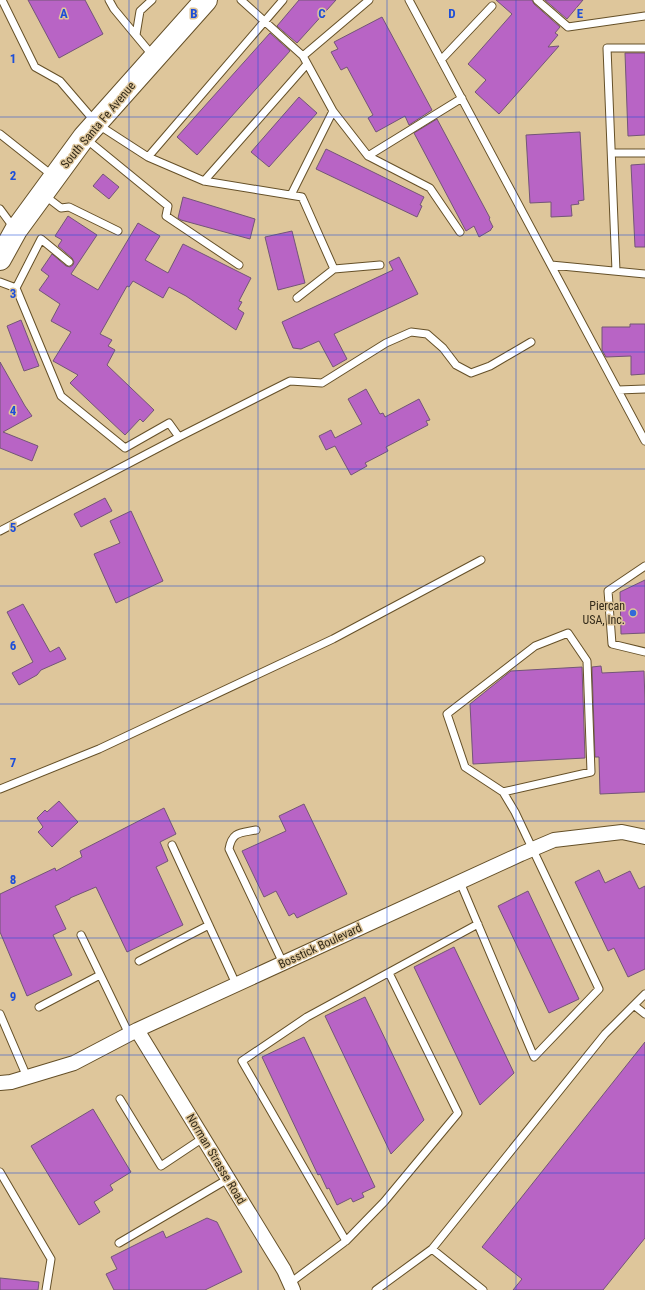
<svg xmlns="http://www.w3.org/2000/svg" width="645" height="1290" viewBox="0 0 645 1290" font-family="'Roboto Condensed',sans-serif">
<rect width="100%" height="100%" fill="#dec69b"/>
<path fill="#b864c5" stroke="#735577" d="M 28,0 L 85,0 L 103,34 L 59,58 Z
M 299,0 L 336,0 L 297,43 L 277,26 Z
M 496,0 L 532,0 L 534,4 L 560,27 L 555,33 L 558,35 L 548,47 L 559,46 L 499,114 L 475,92 L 486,80 L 468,64 L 512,14 Z
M 545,0 L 583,0 L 567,19 Z
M 382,17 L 432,110 L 409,125 L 405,116 L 376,132 L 368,118 L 373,115 L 347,67 L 341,70 L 331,52 L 338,49 L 334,42 Z
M 270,33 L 290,51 L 197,155 L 177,137 Z
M 625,53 L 645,53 L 645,135 L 628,136 Z
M 299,97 L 317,113 L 269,167 L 251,152 Z
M 437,119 L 490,218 L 489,219 L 493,227 L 491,229 L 491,230 L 479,237 L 474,226 L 466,231 L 414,133 Z
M 580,132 L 584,200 L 578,201 L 579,204 L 571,205 L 572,216 L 551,217 L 551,202 L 530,203 L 526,135 Z
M 326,149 L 424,197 L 420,205 L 422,206 L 417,217 L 316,169 Z
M 645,164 L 645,247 L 635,247 L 631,165 Z
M 103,174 L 119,187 L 109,199 L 93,186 Z
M 183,197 L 255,219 L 250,239 L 181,220 L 178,218 Z
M 68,216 L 97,235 L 71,274 L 98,290 L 138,223 L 160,236 L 145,260 L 168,273 L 183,244 L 251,278 L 239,301 L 242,302 L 238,309 L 244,313 L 236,330 L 186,296 L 169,287 L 163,298 L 133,281 L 129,287 L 127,286 L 100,334 L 112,340 L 108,346 L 115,350 L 107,365 L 154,410 L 143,422 L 140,419 L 125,435 L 70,383 L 78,375 L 53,361 L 71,332 L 51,321 L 60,304 L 39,290 L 49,276 L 41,270 L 52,254 L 66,266 L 70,267 L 73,265 L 74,262 L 72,258 L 58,246 L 62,240 L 55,236 Z
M 292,231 L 305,283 L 278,290 L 265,237 Z
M 399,257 L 418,294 L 334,334 L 347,359 L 333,367 L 319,341 L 301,349 L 293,348 L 282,322 L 393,270 L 389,262 Z
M 21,320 L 39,366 L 24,371 L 7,326 Z
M 630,324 L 645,324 L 645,374 L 631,375 L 631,356 L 606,357 L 602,350 L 602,327 L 630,327 Z
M 0,362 L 25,406 L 32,416 L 3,432 L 38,446 L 32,461 L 0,448 Z
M 366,389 L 380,414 L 383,413 L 385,417 L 419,399 L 430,420 L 426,421 L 428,425 L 386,447 L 388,451 L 365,463 L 367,466 L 351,475 L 335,446 L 326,450 L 319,436 L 331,430 L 335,438 L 362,424 L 348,399 Z
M 105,498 L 112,511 L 81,527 L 74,514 Z
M 131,511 L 163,581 L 116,603 L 94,554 L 120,543 L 110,521 Z
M 645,580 L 645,633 L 621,634 L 620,592 Z
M 23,604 L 50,652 L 59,647 L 66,659 L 41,670 L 37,675 L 19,685 L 12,673 L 33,662 L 7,612 Z
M 601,666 L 602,673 L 644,671 L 645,702 L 645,792 L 600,794 L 599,757 L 595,757 L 592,667 Z
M 582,667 L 585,758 L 473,764 L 470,704 L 511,671 Z
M 59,801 L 78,822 L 52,847 L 38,832 L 43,827 L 37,818 L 45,810 L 47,812 Z
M 304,804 L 347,894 L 297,918 L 294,913 L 289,916 L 276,891 L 264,897 L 242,851 L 286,831 L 279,816 Z
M 164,808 L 176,834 L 160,842 L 168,861 L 156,867 L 183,925 L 127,952 L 96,887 L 70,898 L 70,899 L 55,906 L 66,929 L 53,935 L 72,975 L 27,996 L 0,932 L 0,894 L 55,868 L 56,871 L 82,857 L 80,851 Z
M 599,870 L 605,883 L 630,871 L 639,889 L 645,886 L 645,969 L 628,977 L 614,948 L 608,951 L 575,882 Z
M 528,891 L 579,999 L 549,1013 L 498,906 Z
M 454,947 L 514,1073 L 480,1105 L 414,967 Z
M 365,997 L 424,1120 L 391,1154 L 325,1016 Z
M 304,1037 L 375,1187 L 362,1193 L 364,1197 L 353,1202 L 351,1198 L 337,1205 L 329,1188 L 327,1189 L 320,1174 L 318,1175 L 262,1057 Z
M 645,1042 L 645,1238 L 603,1290 L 513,1290 L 522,1279 L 482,1247 Z
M 93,1109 L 131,1172 L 110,1185 L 113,1190 L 94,1202 L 100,1212 L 79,1225 L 31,1146 Z
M 207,1218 L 217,1222 L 242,1272 L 205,1290 L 114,1290 L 106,1274 L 117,1269 L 111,1257 L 163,1231 L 166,1238 Z
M 0,1278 L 39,1282 L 38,1290 L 0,1290 Z"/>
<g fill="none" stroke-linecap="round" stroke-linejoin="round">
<defs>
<path id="service" d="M 2,0 L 35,67 L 60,81 L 97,124 L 148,157 L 283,0
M 109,0 L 114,9 L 153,56
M 241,0 L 303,56 L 333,111 L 291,195
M 409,0 L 645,441
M 537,0 L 568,27 L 645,16
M 136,35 L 140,11 L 152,0
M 303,56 L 369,0
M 441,60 L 492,6
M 333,111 L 368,156 L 462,98
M 0,134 L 53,176
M 86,139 L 168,206 L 166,216 L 239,265
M 612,153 L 645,153
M 368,156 L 430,188 L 460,232
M 148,157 L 204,181 L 302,197 L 334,269 L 380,265
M 204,181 L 307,64
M 44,195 L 61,208 L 69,207 L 118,231
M 0,209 L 14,228
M 551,265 L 645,274
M 616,271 L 607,48 L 645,48
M 0,282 L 16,288 L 41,239 L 69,262
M 297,298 L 334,269
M 618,390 L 645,389
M 179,437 L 290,381 L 322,383 L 386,343 L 411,332 L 427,334 L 443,348 L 456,365 L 471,373 L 490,366 L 531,342
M 0,531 L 179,437 L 169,423 L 125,448 L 61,396 L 16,288
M 645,566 L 608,591 L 612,644 L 645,652
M 0,789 L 99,749 L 333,639 L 481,560
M 256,830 C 241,833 232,831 229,849 L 283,963
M 172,845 L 236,984
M 460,882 L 534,1057 L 599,989 L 515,812 L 503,792 L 591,772 L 587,661 L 568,633 L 535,646 L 447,714 L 465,767 L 503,792
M 81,935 L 129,1034
M 139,961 L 209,925
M 635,1006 L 645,1014
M 39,1007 L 100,975
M 0,1014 L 27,1077
M 120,1099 L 161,1166 L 203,1138
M 0,1172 L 51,1259 L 46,1290
M 346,1241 L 384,1202 L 458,1113 L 389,973
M 119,1243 L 228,1179
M 432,1249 L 483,1290
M 290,1283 L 346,1241 L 242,1061 L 307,1017 L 478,924
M 376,1290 L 432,1249 L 605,1034 L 645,994"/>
<path id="minor" d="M 137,1030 L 284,1270 L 293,1290
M 0,1083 L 11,1082 L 74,1063 L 137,1030 L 521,854 L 554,840 L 622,832 L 645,837"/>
<path id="primary" d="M 0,259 L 16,230 L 84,137 L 206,0"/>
</defs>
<use href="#service" stroke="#655028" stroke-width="9"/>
<use href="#minor" stroke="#655028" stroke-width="16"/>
<use href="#primary" stroke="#655028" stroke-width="24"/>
<use href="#service" stroke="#fff" stroke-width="7"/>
<use href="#minor" stroke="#fff" stroke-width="14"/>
<use href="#primary" stroke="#fff" stroke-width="22"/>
</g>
<path fill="none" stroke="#1d4ed8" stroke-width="1" stroke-opacity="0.55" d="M 129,0 L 129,1290M 258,0 L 258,1290M 387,0 L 387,1290M 516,0 L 516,1290M 0,117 L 645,117M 0,235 L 645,235M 0,352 L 645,352M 0,469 L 645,469M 0,586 L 645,586M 0,704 L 645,704M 0,821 L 645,821M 0,938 L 645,938M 0,1055 L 645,1055M 0,1173 L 645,1173"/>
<circle fill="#326ad9" stroke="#dec69b" stroke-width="1.5" cx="633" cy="613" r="4"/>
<g text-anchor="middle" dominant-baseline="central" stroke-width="3" stroke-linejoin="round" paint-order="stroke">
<g font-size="12" fill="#342b1a" stroke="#dec69b">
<text transform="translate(98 125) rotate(-50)">South Santa Fe Avenue</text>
<text transform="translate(320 946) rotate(-25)">Bosstick Boulevard</text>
<text transform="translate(216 1159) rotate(59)">Norman Strasse Road</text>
</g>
<g font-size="12" fill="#342b1a" stroke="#dec69b" text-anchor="end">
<text x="625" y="606">Piercan<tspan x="625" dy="14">USA, Inc.</tspan></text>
</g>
</g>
<g font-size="13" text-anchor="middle" font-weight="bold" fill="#1d4ed8" stroke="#dec69b" stroke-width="3" stroke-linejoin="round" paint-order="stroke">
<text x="64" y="18">A</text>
<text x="194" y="18">B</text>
<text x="322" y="18">C</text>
<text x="452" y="18">D</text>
<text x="580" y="18">E</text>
<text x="13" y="63">1</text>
<text x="13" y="180">2</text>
<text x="13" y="298">3</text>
<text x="13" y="415">4</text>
<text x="13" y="532">5</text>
<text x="13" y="650">6</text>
<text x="13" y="767">7</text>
<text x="13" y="884">8</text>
<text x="13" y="1001">9</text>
</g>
</svg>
